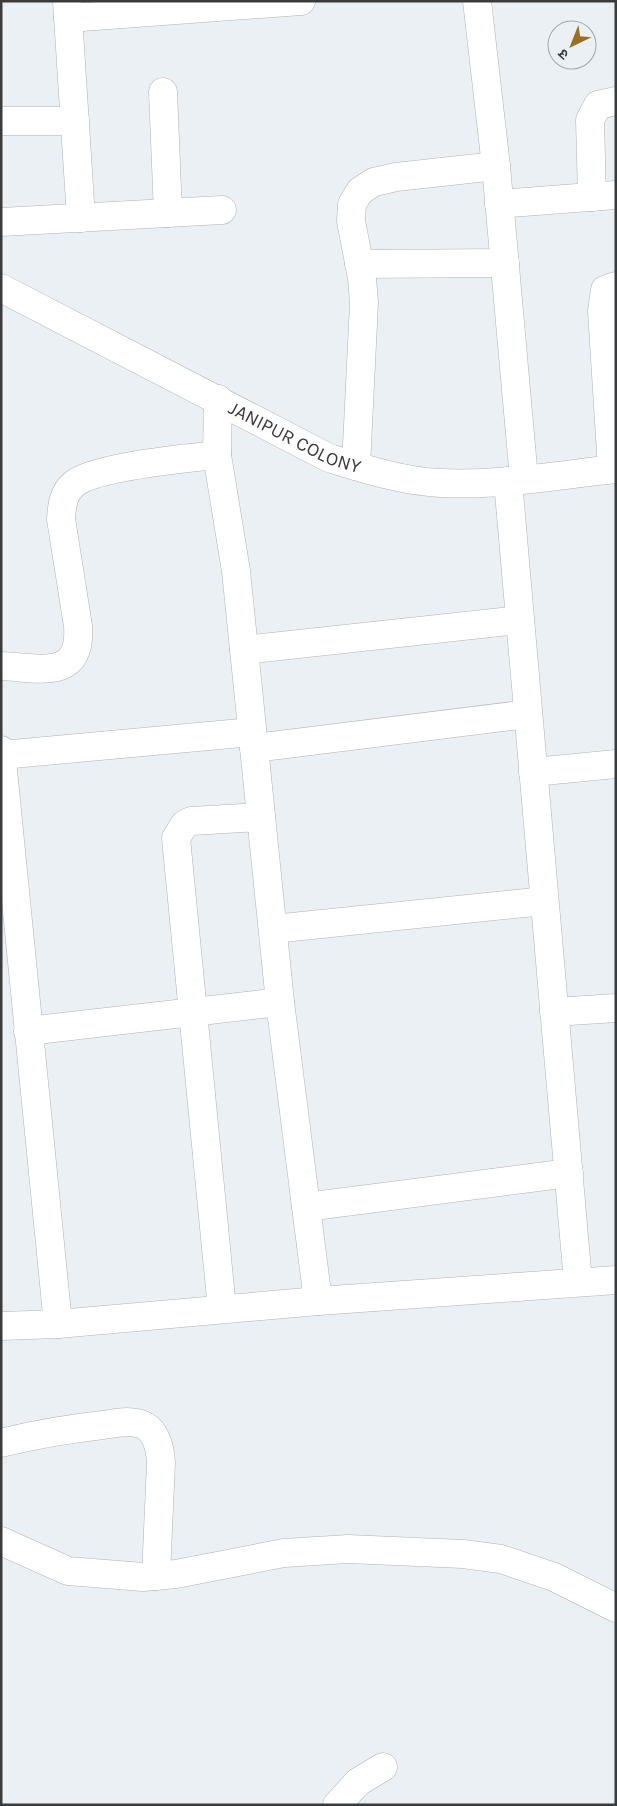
<svg xmlns="http://www.w3.org/2000/svg" width="617" height="1806" viewBox="0 0 617 1806" font-family="Karla,'Noto Sans Devanagari',sans-serif">
<rect width="100%" height="100%" fill="#eaf0f3"/>
<g fill="none" stroke-linecap="round" stroke-linejoin="round">
<defs>
<g id="street">
<path d="M 67,1 L 81,218"/>
<path d="M 477,1 L 496,166 L 524,479"/>
<path d="M 68,18 L 301,1"/>
<path d="M 163,92 L 168,213"/>
<path d="M 1,121 L 75,121"/>
<path d="M 592,197 L 590,120 L 598,105 L 616,101"/>
<path d="M 499,204 L 616,195"/>
<path d="M 1,222 L 222,210"/>
<path d="M 359,264 L 505,263"/>
<path id="s1" d="M 1,288 L 329,458 C 365,469 402,481 440,483 C 499,486 558,475 616,469"/>
<path d="M 218,399 L 217,455 L 236,571 L 280,1002 L 318,1301"/>
<path d="M 356,466 L 364,303 L 362,278 L 351,221 L 352,204 L 360,191 L 374,182 L 396,177 L 496,166"/>
<path d="M 612,469 L 602,311 L 605,290 L 616,286"/>
<path d="M 508,481 L 578,1282"/>
<path d="M 244,650 L 519,620"/>
<path d="M 1,666 C 40,668 82,681 78,626 L 61,519 C 62,505 63,493 74,484 C 94,467 188,458 217,455"/>
<path d="M 254,748 L 528,714"/>
<path d="M 1,750 L 58,1324"/>
<path d="M 2,755 L 252,732"/>
<path d="M 533,772 L 616,764"/>
<path d="M 273,929 L 544,901"/>
<path d="M 554,1012 L 616,1008"/>
<path d="M 28,1031 L 280,1002"/>
<path d="M 306,1207 L 569,1173"/>
<path d="M 222,1309 L 176,838 L 184,825 L 191,821 L 261,817"/>
<path d="M 1,1326 L 58,1324 L 318,1301 L 616,1280"/>
<path d="M 1,1443 C 37,1434 67,1429 103,1425 C 115,1423 129,1420 141,1424 C 157,1430 160,1448 161,1462 L 156,1576"/>
<path d="M 1,1541 L 68,1571 L 143,1577 L 176,1574 L 284,1553 L 348,1549 L 463,1554 L 501,1559 L 554,1577 L 616,1608"/>
<path d="M 337,1805 L 358,1782 L 383,1767"/>
</g>
</defs>
<use href="#street" stroke="#aeb3b6" stroke-width="29"/>
<use href="#street" stroke="#fff" stroke-width="28"/>
</g>
<g text-anchor="middle" dominant-baseline="central" stroke-width="5" stroke-linejoin="round" paint-order="stroke">
<g font-size="19" fill="#393b3c" stroke="#eaf0f3">
<text stroke="none"><textPath href="#s1" startOffset="330">JANIPUR COLONY</textPath></text>
</g>
</g>
<rect width="617" height="1806" fill="none" stroke="#393b3c" stroke-width="5"/>
<g transform="translate(572 45) rotate(223)"><circle r="24" fill="#eaf0f3" stroke="#a3a8aa"/>
<path d="M0-4L9 19L0 12L-9 19Z" fill="#9b6f1e"/>
<text y="-8" font-size="14" font-weight="bold" text-anchor="middle" fill="#393b3c">उ</text>
</g>
</svg>
